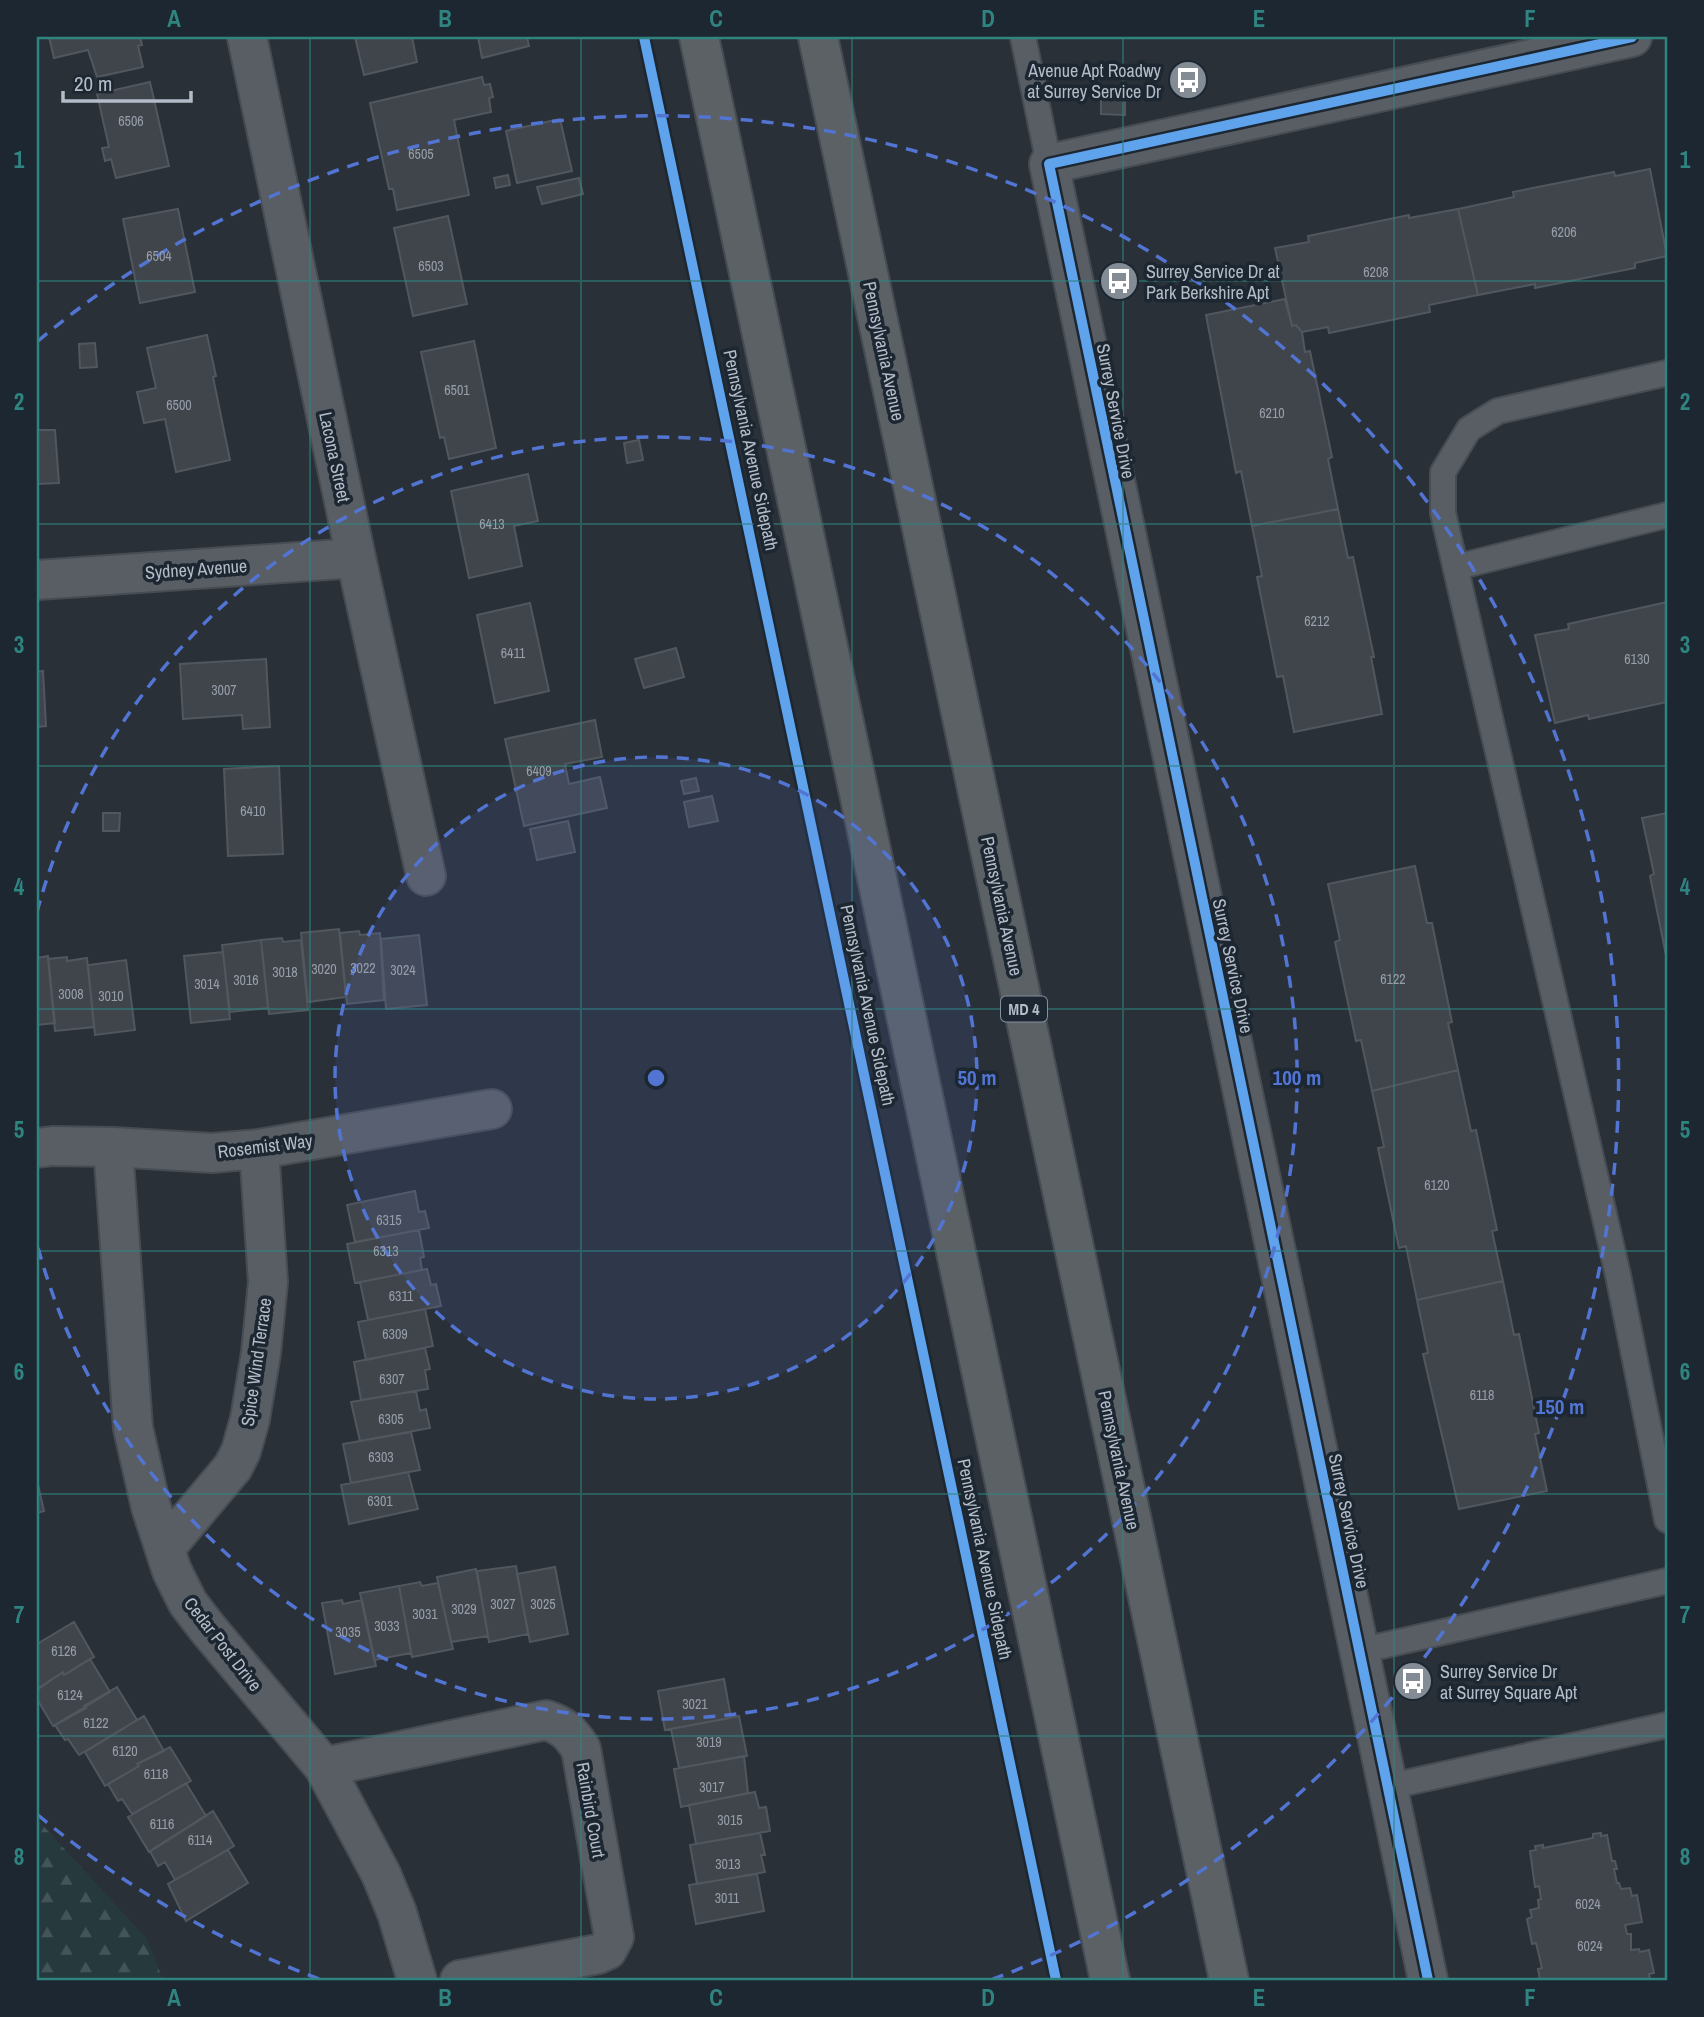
<svg xmlns="http://www.w3.org/2000/svg" width="1704" height="2017" viewBox="0 0 1704 2017" font-family="'Archivo Narrow',sans-serif">
<defs>
<pattern id="forest-firs" width="22" height="20" patternUnits="userSpaceOnUse" patternTransform="scale(1.75)"><rect width="22" height="20" fill="#263a3d"/><path d="M5 1l3.5 6h-7zM16 11l3.5 6h-7z" fill="#435558"/></pattern>
</defs>
<rect width="100%" height="100%" fill="#293037"/>
<path fill="url(#forest-firs)" d="M 37,1819 L 147,1939 L 163,1980 L 37,1980 Z"/>
<path fill="#40454c" stroke="#51575f" stroke-width="2" d="M 49,37 L 140,37 L 142,45 L 138,46 L 143,67 L 97,77 L 88,50 L 54,58 Z
M 355,37 L 412,37 L 417,62 L 364,75 Z
M 478,37 L 527,37 L 529,46 L 482,58 Z
M 482,77 L 484,85 L 490,84 L 493,97 L 489,98 L 491,112 L 454,120 L 469,195 L 397,210 L 393,189 L 389,189 L 370,103 Z
M 150,82 L 169,166 L 116,178 L 111,159 L 105,161 L 102,148 L 109,147 L 97,94 Z
M 1101,99 L 1125,100 L 1125,115 L 1101,114 Z
M 560,119 L 572,171 L 517,183 L 506,131 Z
M 1650,169 L 1667,256 L 1635,263 L 1635,268 L 1535,288 L 1535,284 L 1478,295 L 1458,209 L 1514,197 L 1513,192 L 1614,172 L 1615,176 Z
M 508,175 L 510,185 L 496,188 L 494,178 Z
M 579,178 L 583,194 L 542,204 L 537,187 Z
M 178,209 L 195,292 L 140,303 L 123,219 Z
M 1458,209 L 1478,295 L 1429,305 L 1430,312 L 1329,333 L 1328,327 L 1302,332 L 1296,325 L 1292,326 L 1275,248 L 1309,242 L 1308,236 L 1409,215 L 1409,218 Z
M 448,216 L 467,304 L 413,316 L 394,228 Z
M 1285,299 L 1292,326 L 1296,325 L 1302,332 L 1305,352 L 1310,351 L 1332,457 L 1328,459 L 1338,509 L 1252,526 L 1241,471 L 1236,473 L 1206,315 Z
M 207,335 L 216,376 L 213,377 L 230,460 L 176,472 L 165,419 L 144,423 L 137,392 L 156,388 L 147,348 Z
M 474,341 L 496,448 L 449,459 L 444,437 L 440,438 L 421,352 Z
M 95,343 L 97,367 L 80,368 L 79,344 Z
M 37,430 L 55,430 L 59,483 L 37,484 Z
M 639,440 L 643,460 L 627,463 L 624,443 Z
M 528,474 L 538,521 L 514,526 L 522,566 L 469,578 L 451,491 Z
M 1338,509 L 1348,558 L 1353,557 L 1374,657 L 1371,657 L 1382,714 L 1294,732 L 1283,676 L 1277,677 L 1257,577 L 1262,576 L 1252,526 Z
M 1667,602 L 1667,702 L 1589,719 L 1588,715 L 1555,723 L 1535,635 L 1569,629 L 1568,624 Z
M 530,603 L 549,691 L 495,703 L 477,615 Z
M 676,648 L 684,677 L 644,688 L 635,659 Z
M 266,659 L 270,727 L 243,729 L 242,715 L 183,719 L 180,664 Z
M 43,671 L 46,726 L 37,727 L 37,672 Z
M 595,720 L 602,757 L 565,764 L 569,784 L 600,777 L 607,808 L 524,826 L 505,739 Z
M 279,766 L 283,854 L 228,856 L 224,769 Z
M 696,778 L 699,791 L 684,794 L 681,781 Z
M 712,796 L 718,821 L 689,827 L 684,802 Z
M 103,813 L 120,813 L 119,831 L 103,831 Z
M 1667,813 L 1667,960 L 1650,876 L 1654,874 L 1642,818 Z
M 568,821 L 575,852 L 537,860 L 530,829 Z
M 1415,866 L 1427,923 L 1432,923 L 1452,1022 L 1448,1023 L 1458,1070 L 1372,1091 L 1361,1040 L 1356,1041 L 1335,942 L 1340,940 L 1328,884 Z
M 339,929 L 346,997 L 308,1002 L 301,933 Z
M 359,931 L 360,935 L 380,933 L 384,1000 L 347,1004 L 340,933 Z
M 419,935 L 427,1005 L 386,1009 L 381,939 Z
M 282,938 L 283,942 L 301,940 L 308,1010 L 269,1014 L 261,940 Z
M 261,940 L 268,1008 L 230,1012 L 222,945 Z
M 223,952 L 230,1019 L 191,1023 L 184,956 Z
M 48,956 L 55,1023 L 37,1025 L 37,958 Z
M 67,957 L 67,961 L 87,958 L 94,1027 L 55,1031 L 48,959 Z
M 126,960 L 135,1030 L 95,1035 L 88,965 Z
M 1458,1070 L 1471,1131 L 1476,1130 L 1497,1230 L 1492,1231 L 1503,1281 L 1417,1300 L 1406,1246 L 1399,1248 L 1378,1148 L 1384,1147 L 1372,1091 Z
M 415,1191 L 419,1212 L 425,1211 L 429,1228 L 355,1242 L 347,1205 Z
M 419,1230 L 424,1257 L 420,1258 L 422,1270 L 355,1283 L 347,1244 Z
M 427,1269 L 431,1285 L 436,1284 L 441,1306 L 368,1320 L 360,1282 Z
M 1503,1281 L 1514,1335 L 1519,1334 L 1539,1433 L 1535,1434 L 1547,1491 L 1459,1509 L 1423,1354 L 1428,1353 L 1417,1300 Z
M 425,1309 L 433,1346 L 366,1360 L 358,1322 Z
M 425,1348 L 430,1369 L 425,1370 L 428,1389 L 361,1400 L 354,1362 Z
M 416,1391 L 420,1411 L 426,1409 L 430,1428 L 360,1441 L 351,1402 Z
M 411,1432 L 420,1470 L 351,1483 L 343,1444 Z
M 408,1472 L 418,1509 L 349,1524 L 341,1485 Z
M 37,1480 L 44,1511 L 37,1513 Z
M 516,1566 L 528,1634 L 489,1642 L 477,1571 Z
M 555,1567 L 568,1634 L 530,1642 L 517,1574 Z
M 476,1569 L 488,1636 L 451,1642 L 437,1577 Z
M 420,1582 L 422,1586 L 438,1583 L 453,1649 L 412,1657 L 399,1586 Z
M 399,1586 L 411,1653 L 374,1660 L 360,1593 Z
M 342,1600 L 343,1604 L 362,1600 L 376,1666 L 335,1674 L 322,1603 Z
M 74,1622 L 94,1657 L 64,1675 L 63,1672 L 37,1689 L 37,1644 Z
M 90,1659 L 110,1692 L 53,1726 L 37,1699 L 37,1690 L 63,1672 L 64,1675 Z
M 724,1679 L 731,1718 L 665,1730 L 658,1691 Z
M 117,1687 L 137,1720 L 79,1755 L 68,1739 L 65,1740 L 55,1725 L 86,1708 L 84,1706 Z
M 144,1716 L 164,1751 L 137,1764 L 139,1766 L 105,1786 L 85,1752 Z
M 739,1716 L 747,1756 L 679,1768 L 671,1729 Z
M 170,1747 L 191,1781 L 132,1814 L 122,1799 L 118,1801 L 108,1784 L 139,1766 L 137,1764 Z
M 744,1756 L 748,1793 L 681,1807 L 674,1769 Z
M 186,1783 L 206,1816 L 149,1852 L 128,1817 Z
M 755,1792 L 759,1808 L 766,1807 L 770,1831 L 696,1844 L 689,1805 Z
M 213,1811 L 234,1846 L 175,1880 L 165,1862 L 158,1866 L 150,1851 Z
M 760,1833 L 765,1855 L 761,1855 L 765,1872 L 697,1884 L 690,1845 Z
M 1601,1833 L 1601,1836 L 1607,1835 L 1612,1861 L 1615,1861 L 1617,1869 L 1614,1869 L 1617,1883 L 1619,1883 L 1621,1889 L 1630,1888 L 1632,1896 L 1637,1895 L 1642,1922 L 1625,1925 L 1627,1934 L 1631,1934 L 1631,1950 L 1639,1949 L 1640,1952 L 1649,1950 L 1654,1973 L 1649,1974 L 1650,1980 L 1540,1980 L 1538,1969 L 1542,1968 L 1536,1943 L 1532,1944 L 1527,1919 L 1532,1917 L 1530,1910 L 1539,1908 L 1538,1900 L 1541,1899 L 1539,1886 L 1535,1887 L 1530,1851 L 1536,1850 L 1535,1846 L 1543,1845 L 1543,1848 L 1593,1838 L 1593,1834 Z
M 228,1850 L 248,1883 L 186,1921 L 168,1884 Z
M 757,1874 L 764,1911 L 696,1924 L 689,1885 Z"/>
<g fill="none" stroke-linecap="round" stroke-linejoin="round">
<defs>
<path id="service" d="M 1023,37 L 1049,164
M 1667,373 L 1498,411 L 1469,429 L 1443,472 L 1443,513 L 1618,1275 L 1667,1520
M 1457,567 L 1667,515
M 1359,1651 L 1667,1581
M 1387,1787 L 1667,1725"/>
<path id="minor" d="M 247,37 L 356,558 L 426,876
M 37,580 L 356,558
M 113,1147 L 133,1428 L 151,1507 L 172,1571 L 188,1603 L 208,1629 L 324,1767 L 381,1874 L 397,1913 L 417,1980
M 37,1148 L 53,1146 L 113,1147 L 212,1153 L 259,1149 L 492,1109
M 165,1548 L 233,1467 L 241,1451 L 250,1419 L 261,1353 L 268,1282 L 259,1149
M 324,1767 L 546,1720 C 564,1726 571,1733 581,1749 L 614,1937 L 607,1950 L 598,1954 L 460,1980
M 1428,1980 C 1302,1375 1171,771 1049,164 L 1632,37"/>
<path id="trunk" d="M 699,37 L 1110,1980
M 818,37 L 1229,1980"/>
</defs>
<use href="#service" stroke="#474c52" stroke-width="28"/>
<use href="#minor" stroke="#474c52" stroke-width="42"/>
<use href="#trunk" stroke="#464c53" stroke-width="42"/>
<use href="#service" stroke="#595e65" stroke-width="24"/>
<use href="#minor" stroke="#595e65" stroke-width="38"/>
<use href="#trunk" stroke="#5c6166" stroke-width="38"/>
<defs>
<path id="cycleway" d="M 644,37 L 1056,1980
M 1428,1980 C 1302,1375 1171,771 1049,164 L 1632,37"/>
</defs>
<use href="#cycleway" stroke="#1c2732" stroke-width="15"/>
<use href="#cycleway" stroke="#60a3ed" stroke-width="10"/>
</g>
<path fill="none" stroke="#308480" stroke-width="2" stroke-opacity="0.55" d="M 310,37 L 310,1980M 581,37 L 581,1980M 852,37 L 852,1980M 1123,37 L 1123,1980M 1394,37 L 1394,1980M 37,281 L 1667,281M 37,524 L 1667,524M 37,766 L 1667,766M 37,1009 L 1667,1009M 37,1251 L 1667,1251M 37,1494 L 1667,1494M 37,1736 L 1667,1736"/>
<circle cx="656" cy="1078" r="321" fill="#5274d2" fill-opacity=".12"/>
<g fill="none" stroke="#5274d2" stroke-width="3.5" stroke-dasharray="12 9">
<circle cx="656" cy="1078" r="321"/>
<path d="M37 912A641 641 0 1 1 37 1244"/>
<path d="M319 1979A962 962 0 0 1 38 1815M38 341A962 962 0 1 1 993 1979"/>
</g>
<defs>
<symbol id="bus-disc" viewBox="-11 -11 22 22"><circle r="9.5" fill="#838b95" stroke="#1c2732"/><path d="M-5-6H5V4H4V6H2V4H-2V6H-4V4H-5ZM-3.5-4V0h7V-4ZM-3.5 1.2v1.5H-2V1.2ZM2 1.2v1.5H3.5V1.2Z" fill="#fff"/></symbol>
</defs>
<g fill-rule="evenodd">
<use href="#bus-disc" x="1166" y="58" width="44" height="44"/>
<use href="#bus-disc" x="1097" y="259" width="44" height="44"/>
<use href="#bus-disc" x="1391" y="1659" width="44" height="44"/>
</g>
<g text-anchor="middle" dominant-baseline="central" stroke-width="7" stroke-linejoin="round" paint-order="stroke">
<g font-size="14" fill="#969ea9">
<text x="131" y="121">6506</text>
<text x="421" y="154">6505</text>
<text x="1564" y="232">6206</text>
<text x="159" y="256">6504</text>
<text x="431" y="266">6503</text>
<text x="1376" y="272">6208</text>
<text x="457" y="390">6501</text>
<text x="179" y="405">6500</text>
<text x="1272" y="413">6210</text>
<text x="492" y="524">6413</text>
<text x="1317" y="621">6212</text>
<text x="513" y="653">6411</text>
<text x="1637" y="659">6130</text>
<text x="224" y="690">3007</text>
<text x="539" y="771">6409</text>
<text x="253" y="811">6410</text>
<text x="363" y="968">3022</text>
<text x="324" y="969">3020</text>
<text x="403" y="970">3024</text>
<text x="285" y="972">3018</text>
<text x="1393" y="979">6122</text>
<text x="246" y="980">3016</text>
<text x="207" y="984">3014</text>
<text x="71" y="994">3008</text>
<text x="111" y="996">3010</text>
<text x="1437" y="1185">6120</text>
<text x="389" y="1220">6315</text>
<text x="386" y="1251">6313</text>
<text x="401" y="1296">6311</text>
<text x="395" y="1334">6309</text>
<text x="392" y="1379">6307</text>
<text x="1482" y="1395">6118</text>
<text x="391" y="1419">6305</text>
<text x="381" y="1457">6303</text>
<text x="380" y="1501">6301</text>
<text x="503" y="1604">3027</text>
<text x="543" y="1604">3025</text>
<text x="464" y="1609">3029</text>
<text x="425" y="1614">3031</text>
<text x="387" y="1626">3033</text>
<text x="348" y="1632">3035</text>
<text x="64" y="1651">6126</text>
<text x="70" y="1695">6124</text>
<text x="695" y="1704">3021</text>
<text x="96" y="1723">6122</text>
<text x="709" y="1742">3019</text>
<text x="125" y="1751">6120</text>
<text x="156" y="1774">6118</text>
<text x="712" y="1787">3017</text>
<text x="730" y="1820">3015</text>
<text x="162" y="1824">6116</text>
<text x="200" y="1840">6114</text>
<text x="728" y="1864">3013</text>
<text x="727" y="1898">3011</text>
<text x="1588" y="1904">6024</text>
<text x="1590" y="1946">6024</text>
</g>
<rect fill="#1c2732" stroke="#868f9b" stroke-width="2" x="1001" y="996.5" width="46" height="25" rx="5"/>
<g font-size="16" font-weight="bold" fill="#b3bcc8">
<text x="1024" y="1009">MD 4</text>
</g>
<g font-size="18" fill="#b3bcc8" stroke="#1c2732" text-anchor="start">
<text x="1161" y="70" text-anchor="end">Avenue Apt Roadwy<tspan x="1161" dy="21">at Surrey Service Dr</tspan></text>
<text x="1146" y="271">Surrey Service Dr at<tspan x="1146" dy="21">Park Berkshire Apt</tspan></text>
<text x="1440" y="1671">Surrey Service Dr<tspan x="1440" dy="21">at Surrey Square Apt</tspan></text>
</g>
<g font-size="18" fill="#b3bcc8" stroke="#1c2732">
<text transform="translate(884 351) rotate(78)">Pennsylvania Avenue</text>
<text transform="translate(1116 411) rotate(79)">Surrey Service Drive</text>
<text transform="translate(751 450) rotate(78)">Pennsylvania Avenue Sidepath</text>
<text transform="translate(335 457) rotate(78)">Lacona Street</text>
<text transform="translate(196 569) rotate(-4)">Sydney Avenue</text>
<text transform="translate(1002 906) rotate(78)">Pennsylvania Avenue</text>
<text transform="translate(1233 966) rotate(78)">Surrey Service Drive</text>
<text transform="translate(868 1005) rotate(78)">Pennsylvania Avenue Sidepath</text>
<text transform="translate(265 1146) rotate(-7)">Rosemist Way</text>
<text transform="translate(256 1362) rotate(-82)">Spice Wind Terrace</text>
<text transform="translate(1119 1460) rotate(78)">Pennsylvania Avenue</text>
<text transform="translate(1349 1521) rotate(78)">Surrey Service Drive</text>
<text transform="translate(985 1559) rotate(78)">Pennsylvania Avenue Sidepath</text>
<text transform="translate(223 1644) rotate(52)">Cedar Post Drive</text>
<text transform="translate(591 1810) rotate(80)">Rainbird Court</text>
</g>
</g>
<circle cx="656" cy="1078" r="10" fill="#5274d2" stroke="#1c2732" stroke-width="3.5"/>
<g font-size="21" text-anchor="middle" font-weight="bold" fill="#5274d2" stroke="#1c2732" stroke-width="7" stroke-linejoin="round" paint-order="stroke">
<text x="977" y="1085">50 m</text>
<text x="1297" y="1085">100 m</text>
<text x="1560" y="1414">150 m</text>
</g>
<rect width="1704" height="2017" fill="none" stroke="#1c2732" stroke-width="77"/>
<path d="M63 91v10h128v-10" fill="none" stroke="#b3bcc8" stroke-width="3.5"/>
<text x="74" y="91" font-size="21" fill="#b3bcc8" stroke="#1c2732" stroke-width="5" paint-order="stroke">20 m</text>
<rect x="38" y="38" width="1628" height="1941" fill="none" stroke="#308480" stroke-width="2.5"/>
<g font-size="23" text-anchor="middle" font-weight="bold" fill="#308480">
<text x="174" y="27">A</text>
<text x="445" y="27">B</text>
<text x="716" y="27">C</text>
<text x="988" y="27">D</text>
<text x="1259" y="27">E</text>
<text x="1530" y="27">F</text>
<text x="19" y="168">1</text>
<text x="1685" y="168">1</text>
<text x="19" y="410">2</text>
<text x="1685" y="410">2</text>
<text x="19" y="653">3</text>
<text x="1685" y="653">3</text>
<text x="19" y="895">4</text>
<text x="1685" y="895">4</text>
<text x="19" y="1138">5</text>
<text x="1685" y="1138">5</text>
<text x="19" y="1380">6</text>
<text x="1685" y="1380">6</text>
<text x="19" y="1623">7</text>
<text x="1685" y="1623">7</text>
<text x="19" y="1865">8</text>
<text x="1685" y="1865">8</text>
<text x="174" y="2006">A</text>
<text x="445" y="2006">B</text>
<text x="716" y="2006">C</text>
<text x="988" y="2006">D</text>
<text x="1259" y="2006">E</text>
<text x="1530" y="2006">F</text>
</g>
</svg>
